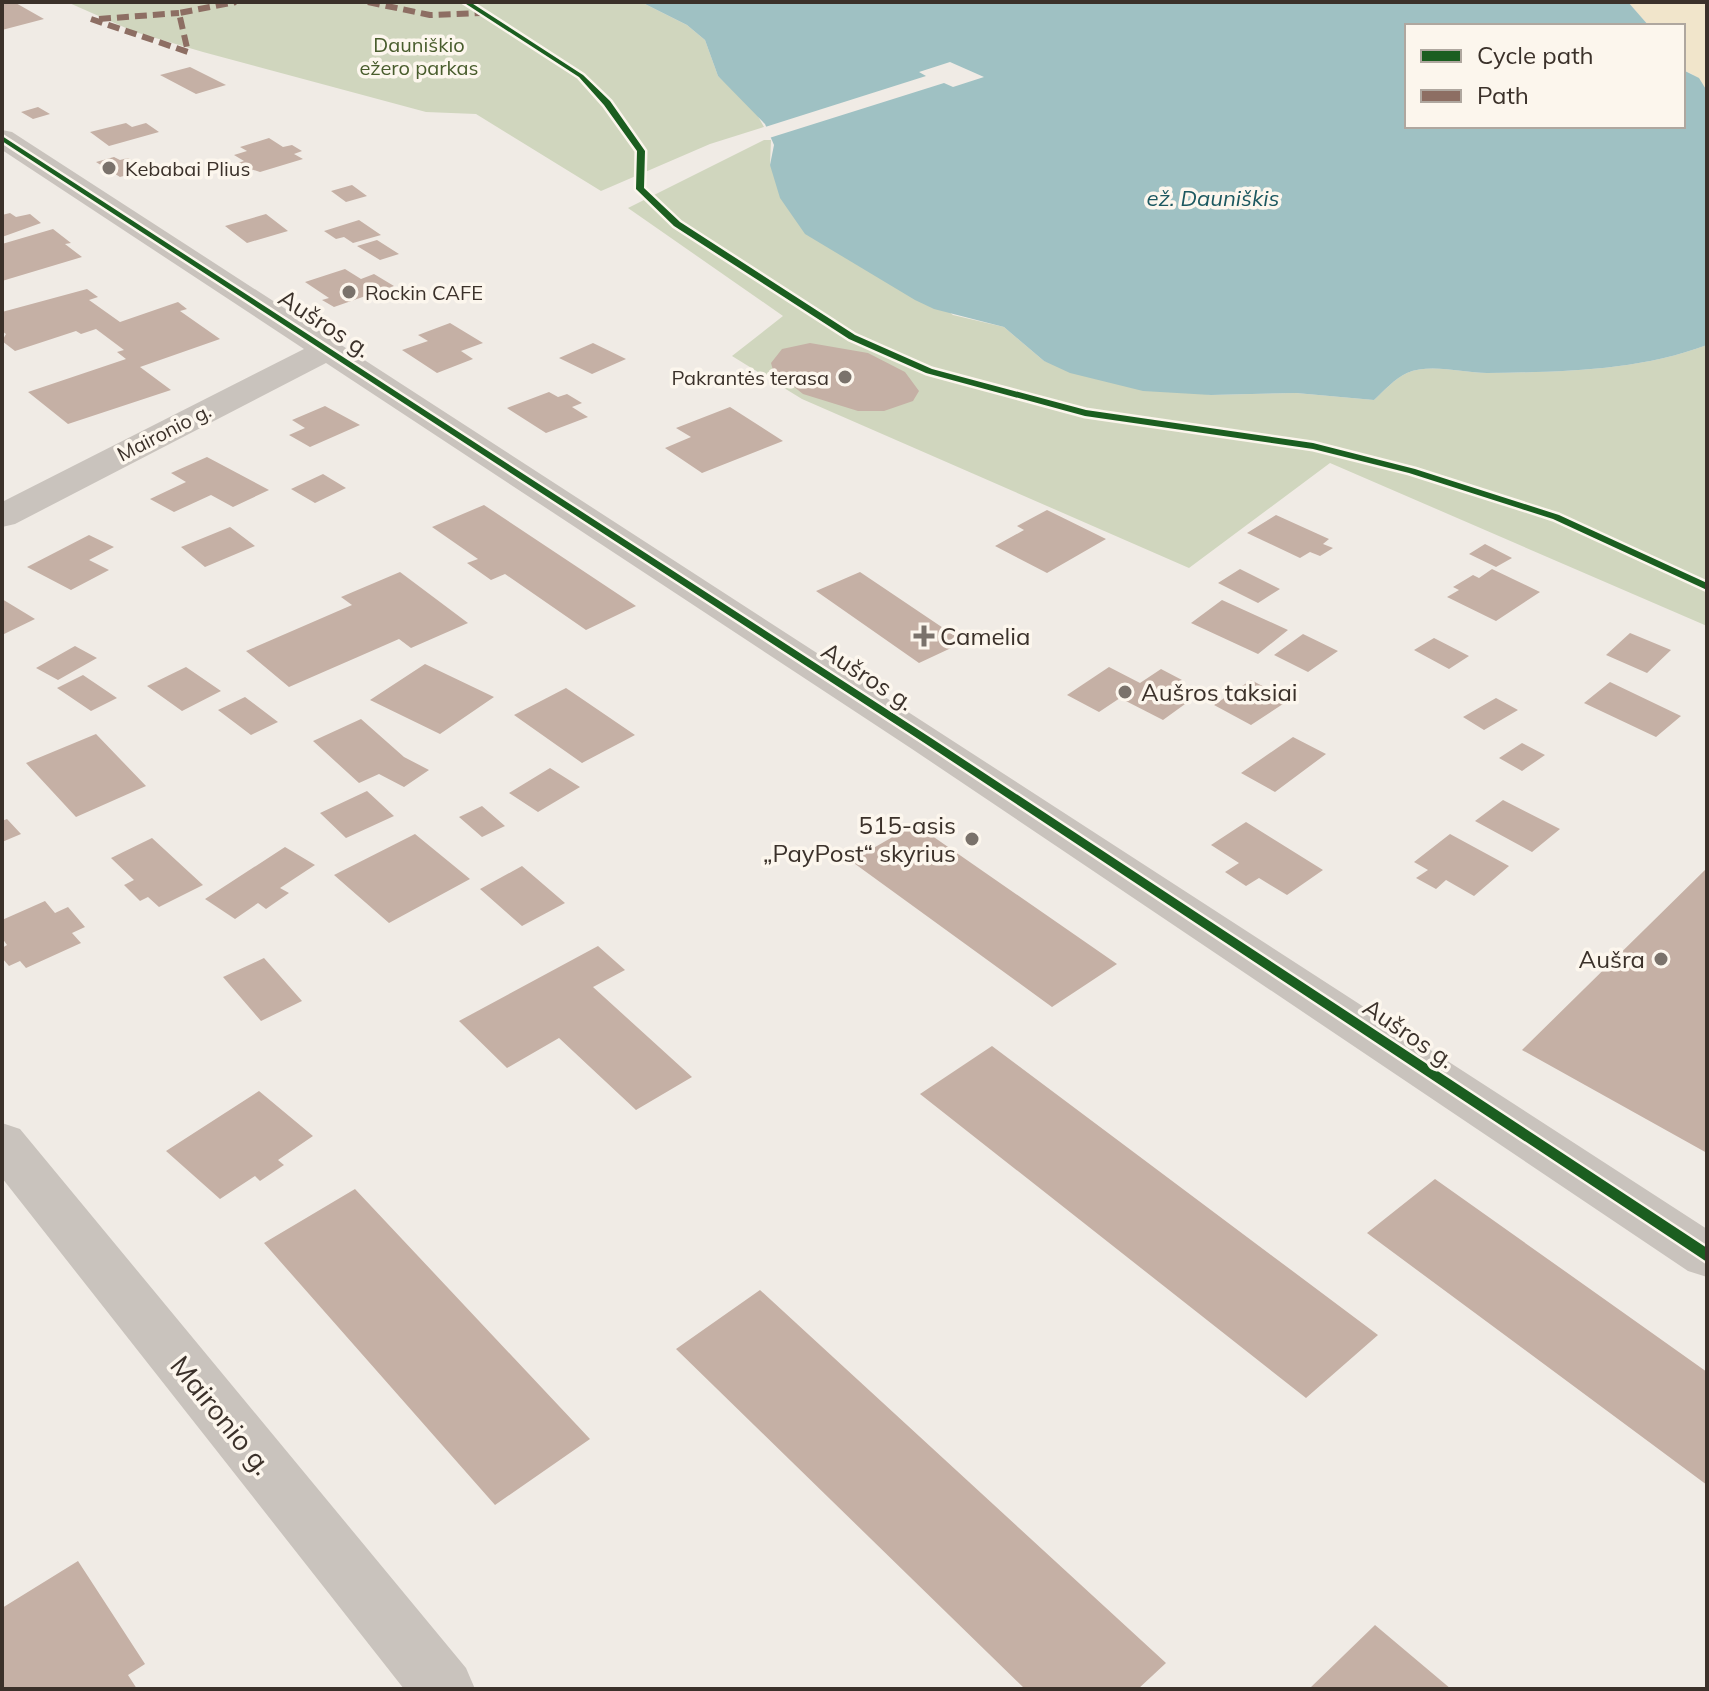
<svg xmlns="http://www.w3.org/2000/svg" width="1709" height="1691" viewBox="0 0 1709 1691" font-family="Mulish,sans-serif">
<rect width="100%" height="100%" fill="#f0ebe5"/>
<path fill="#d0d6be" d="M 67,2 L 641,2 L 687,25 L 705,40 L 718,76 L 754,109 L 764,127 L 710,144 L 601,191 L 476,114 L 426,112 L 203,52 L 135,32 Z
M 764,140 L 771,140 L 770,165 L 953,315 L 1004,327 L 1044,361 L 1211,395 L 1296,393 L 1374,400 C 1384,391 1394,379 1407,373 C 1430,363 1463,373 1487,373 C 1560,372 1638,371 1707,345 L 1707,626 L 1330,463 L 1189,568 L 802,399 L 732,356 L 783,316 L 628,208 Z"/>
<path fill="#f1e5cb" d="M 1628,2 L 1707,2 L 1707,91 L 1692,74 L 1683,70 L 1683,57 L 1686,55 L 1683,51 L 1683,26 L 1649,26 Z"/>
<path fill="#9fc1c3" d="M 641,2 L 1628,2 L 1649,26 L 1407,26 L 1407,126 L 1683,126 L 1683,70 L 1699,78 L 1707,91 L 1707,345 C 1638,371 1560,372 1487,373 C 1463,373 1430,363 1407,373 C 1394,379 1384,391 1374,400 L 1296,393 L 1211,395 L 1143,391 L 1070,373 L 1044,361 L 1004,327 L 934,309 L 915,300 L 805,234 L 780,198 L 770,165 L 774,145 L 765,124 L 718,76 L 705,40 L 687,25 Z"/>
<path fill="#f0ebe5" d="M 950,62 L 984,77 L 953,87 L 944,83 L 766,139 L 762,128 L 926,76 L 919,72 Z"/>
<path fill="#c5b0a5" d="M 2,2 L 14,2 L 44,19 L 2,30 Z
M 190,67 L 226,85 L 196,94 L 160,75 Z
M 38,107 L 50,114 L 33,119 L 21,112 Z
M 126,123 L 132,127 L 146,123 L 159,132 L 109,146 L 90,132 Z
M 269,138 L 283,147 L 292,145 L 302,151 L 294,154 L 303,159 L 260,172 L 235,164 L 244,161 L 234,155 L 247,151 L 240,147 Z
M 114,157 L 120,160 L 128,158 L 135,162 L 130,164 L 141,171 L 120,177 L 96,162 Z
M 352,185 L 367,196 L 346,202 L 331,191 Z
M 10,213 L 16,217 L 30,214 L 41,223 L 2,237 L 2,215 Z
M 266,214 L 288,231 L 247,243 L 225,226 Z
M 359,220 L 381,235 L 353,243 L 344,237 L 336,239 L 324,231 Z
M 53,229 L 71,243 L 65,244 L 82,257 L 2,281 L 2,244 Z
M 377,240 L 399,254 L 380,260 L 357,246 Z
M 345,269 L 361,279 L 374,274 L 394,286 L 334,307 L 322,300 L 329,298 L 305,282 Z
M 87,289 L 98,297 L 89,300 L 120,322 L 178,302 L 187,309 L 180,311 L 220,339 L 140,367 L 171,390 L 68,424 L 28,392 L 126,359 L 117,352 L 124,350 L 96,329 L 81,334 L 76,331 L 15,351 L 2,341 L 6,334 L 2,331 L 2,312 Z
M 450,323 L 483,343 L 461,351 L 473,359 L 437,373 L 402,350 L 428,341 L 418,335 Z
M 593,343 L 626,359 L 592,374 L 559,358 Z
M 810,343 L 868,353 L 905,372 L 919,391 L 913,401 L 884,411 L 858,411 L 803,394 L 773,370 L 771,363 L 782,349 Z
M 549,392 L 558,397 L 567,394 L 582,403 L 572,407 L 588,417 L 546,433 L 507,408 Z
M 325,406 L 360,425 L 310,447 L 289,435 L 305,428 L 292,420 Z
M 730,407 L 783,441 L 702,473 L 665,448 L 691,437 L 676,428 Z
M 207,457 L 269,490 L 233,507 L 211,495 L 174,512 L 150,499 L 186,482 L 171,473 Z
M 323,474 L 346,488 L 315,503 L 291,489 Z
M 484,505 L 636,606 L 586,630 L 505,574 L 491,580 L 467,563 L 478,559 L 432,527 Z
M 1047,510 L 1106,539 L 1047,573 L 995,546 L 1024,530 L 1017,526 Z
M 1276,515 L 1329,539 L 1323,544 L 1333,548 L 1320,556 L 1310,552 L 1300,558 L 1247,533 Z
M 230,527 L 255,546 L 205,567 L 181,547 Z
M 89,535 L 114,547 L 89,560 L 109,570 L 71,590 L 27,567 Z
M 1485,544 L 1512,558 L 1496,567 L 1469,554 Z
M 1240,569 L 1280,589 L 1258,603 L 1218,583 Z
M 1492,569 L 1540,592 L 1496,621 L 1447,597 L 1459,590 L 1453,587 L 1473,575 L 1479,578 Z
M 400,572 L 468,623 L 411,648 L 399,639 L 289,687 L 246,651 L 352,605 L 341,597 Z
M 860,572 L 964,642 L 919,663 L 816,591 Z
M 2,599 L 35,619 L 2,635 Z
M 1222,600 L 1288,630 L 1258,654 L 1191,623 Z
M 1630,633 L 1671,650 L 1647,673 L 1606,655 Z
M 1303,634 L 1338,651 L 1308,672 L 1274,655 Z
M 1434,638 L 1469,656 L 1449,669 L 1414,650 Z
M 75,646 L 97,658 L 58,680 L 36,668 Z
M 425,664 L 494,697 L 440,734 L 370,700 Z
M 186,667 L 221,691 L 182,711 L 147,686 Z
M 1109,667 L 1140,683 L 1161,669 L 1182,680 L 1170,688 L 1192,699 L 1163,720 L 1120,698 L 1099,712 L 1067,695 Z
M 83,675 L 117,698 L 91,711 L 57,688 Z
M 1251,680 L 1289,700 L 1251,725 L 1214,705 Z
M 1610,682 L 1681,716 L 1656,737 L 1584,703 Z
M 566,688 L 635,735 L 582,763 L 514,715 Z
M 245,697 L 278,722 L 251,735 L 218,710 Z
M 1496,698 L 1518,710 L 1484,730 L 1463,717 Z
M 361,719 L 404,757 L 429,770 L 404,787 L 379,774 L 359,783 L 313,741 Z
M 96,734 L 146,786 L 76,817 L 26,763 Z
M 1293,737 L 1326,754 L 1275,792 L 1241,773 Z
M 1522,743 L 1545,755 L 1522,771 L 1499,758 Z
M 550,768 L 580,787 L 538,812 L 509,793 Z
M 367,791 L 394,816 L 346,838 L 320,813 Z
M 1503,800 L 1560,829 L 1532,852 L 1475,821 Z
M 482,806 L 505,826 L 482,837 L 459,817 Z
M 7,819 L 21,834 L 2,842 L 2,821 Z
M 1246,822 L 1323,870 L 1287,895 L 1259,878 L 1246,886 L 1225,872 L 1239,863 L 1211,845 Z
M 915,824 L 1117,964 L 1052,1007 L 851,861 Z
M 415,834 L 470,879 L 389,923 L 334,875 Z
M 1450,834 L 1509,866 L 1474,896 L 1446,880 L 1436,889 L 1416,878 L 1428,870 L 1414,862 Z
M 152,838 L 203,885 L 159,907 L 148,897 L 140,901 L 124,885 L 134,880 L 111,858 Z
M 285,847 L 315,865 L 280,888 L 289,893 L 266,909 L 258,903 L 235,919 L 205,899 Z
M 522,866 L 565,903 L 522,926 L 480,889 Z
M 1707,868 L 1707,1153 L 1522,1050 Z
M 45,901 L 55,913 L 68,907 L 85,927 L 72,933 L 81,943 L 26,968 L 20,961 L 9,966 L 2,958 L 2,948 L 7,945 L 2,938 L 2,920 Z
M 598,946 L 625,970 L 593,987 L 692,1077 L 636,1110 L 559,1038 L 507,1068 L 459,1021 Z
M 264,958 L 302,1001 L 261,1021 L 223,977 Z
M 992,1046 L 1378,1335 L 1306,1398 L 920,1094 Z
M 259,1091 L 313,1136 L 278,1160 L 284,1165 L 260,1181 L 255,1176 L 220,1199 L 166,1151 Z
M 1435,1179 L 1707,1372 L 1707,1485 L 1367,1233 Z
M 355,1189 L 590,1439 L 495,1505 L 264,1243 Z
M 760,1290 L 1166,1663 L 1138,1689 L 1025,1689 L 676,1349 Z
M 78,1561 L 145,1664 L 128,1675 L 137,1689 L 2,1689 L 2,1608 Z
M 1375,1625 L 1451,1689 L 1309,1689 Z"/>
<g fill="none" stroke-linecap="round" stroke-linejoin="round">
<path fill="#c9c3bd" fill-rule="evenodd" d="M 2,130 L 12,132 L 1707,1229 L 1707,1277 L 1688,1271 L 912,749 L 326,363 L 15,524 L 2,527 L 2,502 L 304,349 L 2,150 Z
M 2,1123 L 20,1129 L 466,1668 L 475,1689 L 404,1689 L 2,1178 Z"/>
<path stroke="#8d6e63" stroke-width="6" stroke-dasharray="12 6" stroke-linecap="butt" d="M 368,2 L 430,15 L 481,13
M 91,19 L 188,52 L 179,13 L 236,2
M 99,19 L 179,13"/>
<defs>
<path id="cycleway" d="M 463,2 L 470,2 L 583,75 L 610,101 L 645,151 L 644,188 L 680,222 L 855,335 L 932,369 L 1086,410 L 1313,443 L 1415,469 L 1559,515 L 1707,583 L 1707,590 L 1553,519 L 1409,473 L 1313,449 L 1085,416 L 926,373 L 849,339 L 674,226 L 636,189 L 637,151 L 604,105 L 579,77 Z
M 2,136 L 931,738 L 1707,1248 L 1707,1262 L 923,742 L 2,141 Z"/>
</defs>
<use href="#cycleway" stroke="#fcf6ed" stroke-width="5"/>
<use href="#cycleway" fill="#1b5e20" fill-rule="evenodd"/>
</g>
<g fill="#7a726b" stroke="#fcf6ed" stroke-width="3">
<circle cx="109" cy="168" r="8"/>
<circle cx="349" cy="292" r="8"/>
<circle cx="845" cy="377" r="8"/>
<path d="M920 624h8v8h8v8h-8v8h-8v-8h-8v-8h8z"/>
<circle cx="1125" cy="692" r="8"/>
<circle cx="972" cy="839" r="8"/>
<circle cx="1661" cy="959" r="8"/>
</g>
<g text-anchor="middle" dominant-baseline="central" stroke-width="7" stroke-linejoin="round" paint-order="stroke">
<g font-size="20" fill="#485c2c" stroke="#fcf6ed">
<text x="419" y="44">Dauniškio<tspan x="419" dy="23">ežero parkas</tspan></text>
</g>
<g font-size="20" fill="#3b312a" stroke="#fcf6ed" text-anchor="start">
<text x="125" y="168">Kebabai Plius</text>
<text x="365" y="292">Rockin CAFE</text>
<text x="829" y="377" text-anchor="end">Pakrantės terasa</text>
</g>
<g font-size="20" fill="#3b312a" stroke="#fcf6ed">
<text transform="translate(164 432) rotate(-27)">Maironio g.</text>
</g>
<g font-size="22" font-style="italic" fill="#1c5860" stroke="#fcf6ed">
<text x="1213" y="198">ež. Dauniškis</text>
</g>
<g font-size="24" fill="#3b312a" stroke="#fcf6ed">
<text transform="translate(325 323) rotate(33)">Aušros g.</text>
<text transform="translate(868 676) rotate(33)">Aušros g.</text>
<text transform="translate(1409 1033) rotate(34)">Aušros g.</text>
</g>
<g font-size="24" fill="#3b312a" stroke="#fcf6ed" text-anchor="start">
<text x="940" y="636">Camelia</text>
<text x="1141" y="692">Aušros taksiai</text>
<text x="956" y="825" text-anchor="end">515-asis<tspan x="956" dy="28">„PayPost“ skyrius</tspan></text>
<text x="1645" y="959" text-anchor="end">Aušra</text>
</g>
<g font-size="28" fill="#3b312a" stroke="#fcf6ed">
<text transform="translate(222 1415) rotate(51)">Maironio g.</text>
</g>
</g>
<rect width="1709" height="1691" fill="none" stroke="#3b312a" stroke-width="8"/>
<rect x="1405" y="24" width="280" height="104" fill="#fcf6ed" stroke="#afa79f" stroke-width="2"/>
<rect x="1421" y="50" width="40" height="12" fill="#1b5e20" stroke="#afa79f" stroke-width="2"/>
<text x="1477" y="64" font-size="24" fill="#3b312a">Cycle path</text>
<rect x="1421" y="90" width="40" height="12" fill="#8d6e63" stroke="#afa79f" stroke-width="2"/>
<text x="1477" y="104" font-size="24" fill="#3b312a">Path</text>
</svg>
